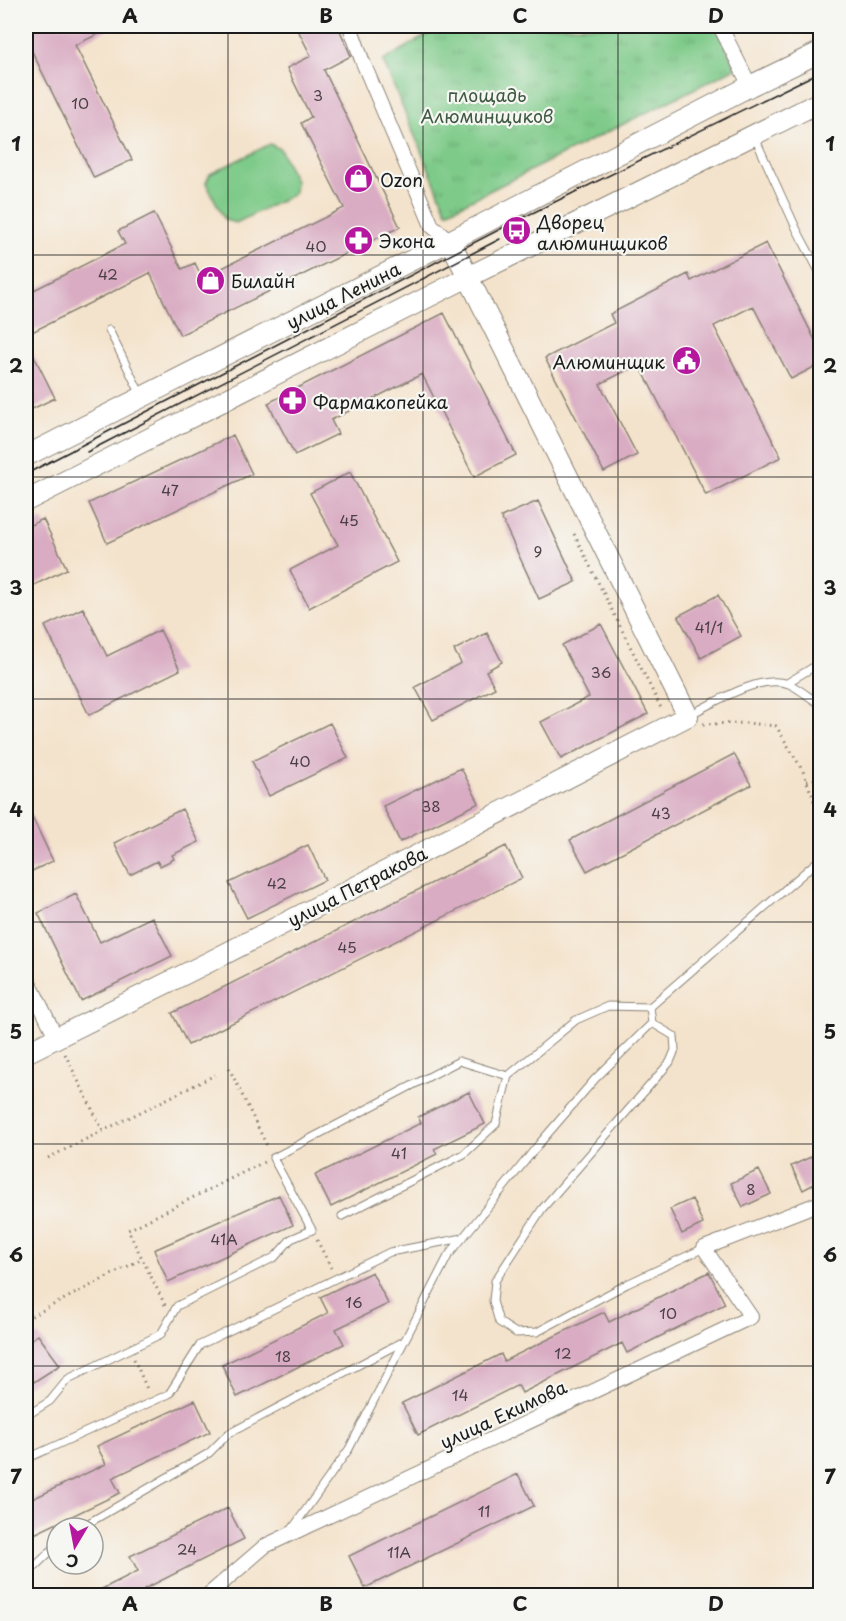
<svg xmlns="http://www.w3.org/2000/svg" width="846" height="1621" viewBox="0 0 846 1621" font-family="'Playpen Sans',sans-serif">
<defs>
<pattern id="grass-tufts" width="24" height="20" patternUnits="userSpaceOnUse" patternTransform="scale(1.5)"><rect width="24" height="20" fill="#7eca89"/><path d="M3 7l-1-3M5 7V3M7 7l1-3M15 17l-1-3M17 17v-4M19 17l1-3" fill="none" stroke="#6cad76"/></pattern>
</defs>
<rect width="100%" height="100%" fill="#f6f6f2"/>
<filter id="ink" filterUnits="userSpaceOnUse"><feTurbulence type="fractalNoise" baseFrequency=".0167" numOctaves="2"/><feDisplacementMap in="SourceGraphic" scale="12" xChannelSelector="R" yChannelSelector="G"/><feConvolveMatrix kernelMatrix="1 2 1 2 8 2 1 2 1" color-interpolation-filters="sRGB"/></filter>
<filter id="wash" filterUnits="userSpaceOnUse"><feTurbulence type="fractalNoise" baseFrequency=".008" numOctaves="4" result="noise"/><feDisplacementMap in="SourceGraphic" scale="24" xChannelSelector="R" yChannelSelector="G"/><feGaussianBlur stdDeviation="1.35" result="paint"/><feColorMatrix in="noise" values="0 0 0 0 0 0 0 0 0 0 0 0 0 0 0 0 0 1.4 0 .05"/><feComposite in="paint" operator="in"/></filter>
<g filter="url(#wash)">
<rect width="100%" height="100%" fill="#f4e3cc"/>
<path fill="url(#grass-tufts)" stroke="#4d7352" stroke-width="1.5" d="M 442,26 L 716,26 L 736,68 L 447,212 L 383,61 Z"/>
<path fill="#7eca89" stroke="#4d7352" stroke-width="1.5" d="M 270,144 L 280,149 L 295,181 L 294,194 L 236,223 L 225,220 L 206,183 L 210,174 Z"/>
<g id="blocks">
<path fill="#d9acc3" d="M 26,26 L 115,26 L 75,45 L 132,160 L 94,178 L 26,39 Z
M 296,26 L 338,26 L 351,56 L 324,70 L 400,227 L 180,335 L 150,273 L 26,335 L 26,294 L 125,244 L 118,231 L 154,213 L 182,269 L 195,263 L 202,278 L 344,208 L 301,123 L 311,117 L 287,68 L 311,56 Z
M 766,243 L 820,350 L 820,364 L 791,379 L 753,306 L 714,326 L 781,457 L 706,495 L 639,364 L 600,384 L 637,455 L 604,472 L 545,358 L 614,323 L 610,314 L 688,274 L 691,281 Z
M 444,313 L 516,455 L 474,477 L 422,374 L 331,420 L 338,434 L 295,455 L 268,403 Z
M 26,340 L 55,398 L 26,412 Z
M 233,435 L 252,474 L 107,543 L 89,503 Z
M 350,472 L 397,562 L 309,608 L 290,570 L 338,545 L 310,493 Z
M 538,501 L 576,582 L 539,599 L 501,517 Z
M 43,519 L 67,569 L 26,589 L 26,527 Z
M 718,595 L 741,636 L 701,658 L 678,616 Z
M 83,608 L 107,656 L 160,630 L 180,670 L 89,715 L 45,626 Z
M 601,624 L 648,714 L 561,759 L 541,722 L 589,697 L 562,645 Z
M 487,633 L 502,662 L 486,671 L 495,688 L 433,720 L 415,687 L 461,663 L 454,650 Z
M 330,723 L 348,758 L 269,796 L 252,761 Z
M 734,754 L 751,785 L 587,871 L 570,840 Z
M 461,768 L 479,803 L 400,842 L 383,806 Z
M 26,804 L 53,861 L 26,874 Z
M 182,809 L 199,842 L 172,855 L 174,859 L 160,866 L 157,861 L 130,875 L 114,843 Z
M 308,845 L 325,880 L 247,918 L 229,883 Z
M 506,846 L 522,878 L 188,1045 L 172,1013 Z
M 76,894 L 100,942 L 152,917 L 172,956 L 81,1001 L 38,913 Z
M 469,1092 L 485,1124 L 434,1149 L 437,1154 L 331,1207 L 315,1175 L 421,1123 L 418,1117 Z
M 815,1155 L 820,1166 L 820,1181 L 803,1190 L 791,1166 Z
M 759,1170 L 771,1194 L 743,1207 L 731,1183 Z
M 279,1195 L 293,1225 L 168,1282 L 154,1250 Z
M 692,1199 L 703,1224 L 682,1234 L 670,1209 Z
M 372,1272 L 388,1304 L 336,1329 L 344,1344 L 237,1397 L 222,1365 L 328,1313 L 320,1297 Z
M 709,1272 L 725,1304 L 627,1353 L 622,1343 L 522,1393 L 518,1385 L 418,1435 L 402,1403 L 501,1354 L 504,1361 L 604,1312 L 609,1322 Z
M 38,1335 L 60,1365 L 26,1387 L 26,1343 Z
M 195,1400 L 210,1432 L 112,1478 L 120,1493 L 26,1538 L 26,1502 L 106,1464 L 97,1446 Z
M 518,1474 L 534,1506 L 365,1588 L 349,1556 Z
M 228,1508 L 244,1539 L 144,1589 L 147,1596 L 88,1596 L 138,1571 L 130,1556 Z"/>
</g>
</g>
<g filter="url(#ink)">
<use href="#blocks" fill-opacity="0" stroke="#888074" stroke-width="1.5"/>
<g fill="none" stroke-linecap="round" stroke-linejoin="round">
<defs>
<path id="lane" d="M 755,138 L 797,230 L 820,273
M 109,330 L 141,395
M 787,683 L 820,663
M 689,715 C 714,703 761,673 789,684 C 800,689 810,698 820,704
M 652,1023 L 674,1036 L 675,1050 L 670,1062 L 542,1209 L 495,1281 L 493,1301 L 499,1322 L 516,1333 L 537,1332 L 627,1284 L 704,1248
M 508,1076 L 576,1020 L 608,1006 L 650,1007 L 820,859
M 26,1416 L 50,1401 L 68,1379 L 161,1334 L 177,1306 L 275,1257 L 291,1239 L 312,1230 L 273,1158 L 459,1061 L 508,1076 L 496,1124 L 464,1154 L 342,1216
M 26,1459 L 169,1394 L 200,1345 L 390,1252 L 463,1238
M 80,1528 L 209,1453 L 228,1434 L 404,1341
M 290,1532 L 349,1449 L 448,1256 L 539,1144 L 595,1079 L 652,1023 L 650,1007
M 26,1575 L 57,1545"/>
<path id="street" d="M 350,26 L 362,60 L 432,226 L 450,241
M 720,26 L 750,86
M 26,976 L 56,1037
M 207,1596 L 265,1546 L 751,1317 L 704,1248 L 820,1203"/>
<path id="secondary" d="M 26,456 L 477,227 L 750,86 L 820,52
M 26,501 L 444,289 L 820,102
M 26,1053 L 211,961 L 688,716 L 450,241"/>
</defs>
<use href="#lane" stroke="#888074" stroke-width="9"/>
<use href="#street" stroke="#888074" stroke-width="16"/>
<use href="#secondary" stroke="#888074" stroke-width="22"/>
<path stroke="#888074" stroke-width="3" stroke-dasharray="1.5 4.5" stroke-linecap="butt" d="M 574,534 L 661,708
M 703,724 L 747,723 L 776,726 L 803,771 L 818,812
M 807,781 L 820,778
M 65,1054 L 103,1131
M 229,1068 L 268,1148
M 48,1158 L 215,1075
M 317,1240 L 331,1268
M 165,1305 L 128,1230 L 264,1162
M 26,1319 L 142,1259
M 134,1359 L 148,1391"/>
<use href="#lane" stroke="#fff" stroke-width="7"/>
<use href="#street" stroke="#fff" stroke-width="14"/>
<use href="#secondary" stroke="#fff" stroke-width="20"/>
<path stroke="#1c1c1c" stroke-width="1.5" d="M 87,452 L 500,239
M 26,474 L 514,222 L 820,72"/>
</g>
</g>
<path fill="none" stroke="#1c1c1c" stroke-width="1.5" stroke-opacity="0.55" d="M 228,26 L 228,1596M 423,26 L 423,1596M 618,26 L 618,1596M 26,255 L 820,255M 26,477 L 820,477M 26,699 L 820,699M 26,922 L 820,922M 26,1144 L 820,1144M 26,1366 L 820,1366"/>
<defs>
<symbol id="shop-disc" viewBox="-11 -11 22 22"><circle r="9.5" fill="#b5179e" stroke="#f6f6f2"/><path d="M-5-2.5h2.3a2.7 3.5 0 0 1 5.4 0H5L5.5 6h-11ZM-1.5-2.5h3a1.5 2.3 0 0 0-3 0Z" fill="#fff"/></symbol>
<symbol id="bus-disc" viewBox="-11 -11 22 22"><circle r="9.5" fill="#b5179e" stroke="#f6f6f2"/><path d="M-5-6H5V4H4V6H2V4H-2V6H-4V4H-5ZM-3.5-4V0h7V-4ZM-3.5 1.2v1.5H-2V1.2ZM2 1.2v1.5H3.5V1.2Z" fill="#fff"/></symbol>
<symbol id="pharmacy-disc" viewBox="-11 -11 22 22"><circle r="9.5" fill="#b5179e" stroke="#f6f6f2"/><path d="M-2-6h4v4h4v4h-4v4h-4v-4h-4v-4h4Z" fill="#fff"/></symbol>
<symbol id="civic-disc" viewBox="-11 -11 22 22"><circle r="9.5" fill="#b5179e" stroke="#f6f6f2"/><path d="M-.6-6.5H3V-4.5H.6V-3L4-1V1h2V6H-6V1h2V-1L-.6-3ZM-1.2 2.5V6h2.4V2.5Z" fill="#fff"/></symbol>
</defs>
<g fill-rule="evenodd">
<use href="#shop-disc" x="342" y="162" width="33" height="33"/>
<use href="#bus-disc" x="500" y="214" width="33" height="33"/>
<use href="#pharmacy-disc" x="342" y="224" width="33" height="33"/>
<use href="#shop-disc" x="194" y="264" width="33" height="33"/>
<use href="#civic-disc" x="670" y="344" width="33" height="33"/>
<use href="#pharmacy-disc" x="276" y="384" width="33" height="33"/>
</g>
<g text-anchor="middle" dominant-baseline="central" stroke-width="4.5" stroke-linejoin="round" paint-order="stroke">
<g font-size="15" fill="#4b4046">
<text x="318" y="94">3</text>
<text x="80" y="102">10</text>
<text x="316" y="245">40</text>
<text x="108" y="273">42</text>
<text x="170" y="489">47</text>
<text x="349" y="519">45</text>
<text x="538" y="550">9</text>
<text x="709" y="626">41/1</text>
<text x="601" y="671">36</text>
<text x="300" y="760">40</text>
<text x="431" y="805">38</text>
<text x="661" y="812">43</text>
<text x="277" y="882">42</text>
<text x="347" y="946">45</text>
<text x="399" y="1152">41</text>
<text x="751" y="1188">8</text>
<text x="224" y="1238">41А</text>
<text x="354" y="1301">16</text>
<text x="668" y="1312">10</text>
<text x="563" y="1352">12</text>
<text x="283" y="1355">18</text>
<text x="460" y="1394">14</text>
<text x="484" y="1510">11</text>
<text x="187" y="1548">24</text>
<text x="399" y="1551">11А</text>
</g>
<g font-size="18" fill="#3e5942" stroke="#f6f6f2">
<text x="487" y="94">площадь<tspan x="487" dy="21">Алюминщиков</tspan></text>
</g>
<g font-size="18" fill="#1c1c1c" stroke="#f6f6f2" text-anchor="start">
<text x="380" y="179">Ozon</text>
<text x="537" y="221">Дворец<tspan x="537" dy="21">алюминщиков</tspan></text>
<text x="379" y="240">Экона</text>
<text x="231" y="280">Билайн</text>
<text x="665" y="361" text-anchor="end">Алюминщик</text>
<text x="313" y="401">Фармакопейка</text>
</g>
<g font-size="18" fill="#1c1c1c" stroke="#f6f6f2">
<text transform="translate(343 295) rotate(-27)">улица Ленина</text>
<text transform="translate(357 886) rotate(-27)">улица Петракова</text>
<text transform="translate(503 1414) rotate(-25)">улица Екимова</text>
</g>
</g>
<rect width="846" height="1621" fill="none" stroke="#f6f6f2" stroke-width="66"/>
<g transform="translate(75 1546) rotate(190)"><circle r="28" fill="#f6f6f2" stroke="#9f9f9c" stroke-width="1.5"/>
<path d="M0-4.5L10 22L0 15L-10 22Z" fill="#b5179e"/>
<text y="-9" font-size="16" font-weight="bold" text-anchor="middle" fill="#1c1c1c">С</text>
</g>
<rect x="33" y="33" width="780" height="1555" fill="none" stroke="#1c1c1c" stroke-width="2"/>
<g font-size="20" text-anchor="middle" font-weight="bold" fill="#1c1c1c">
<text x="130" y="23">A</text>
<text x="326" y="23">B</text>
<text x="520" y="23">C</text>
<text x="716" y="23">D</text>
<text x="16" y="151">1</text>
<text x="830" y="151">1</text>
<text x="16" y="373">2</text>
<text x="830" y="373">2</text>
<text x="16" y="595">3</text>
<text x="830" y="595">3</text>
<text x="16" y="817">4</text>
<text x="830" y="817">4</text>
<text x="16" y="1039">5</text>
<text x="830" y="1039">5</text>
<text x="16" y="1262">6</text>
<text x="830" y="1262">6</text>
<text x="16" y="1484">7</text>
<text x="830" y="1484">7</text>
<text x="130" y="1611">A</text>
<text x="326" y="1611">B</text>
<text x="520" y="1611">C</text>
<text x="716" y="1611">D</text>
</g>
</svg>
